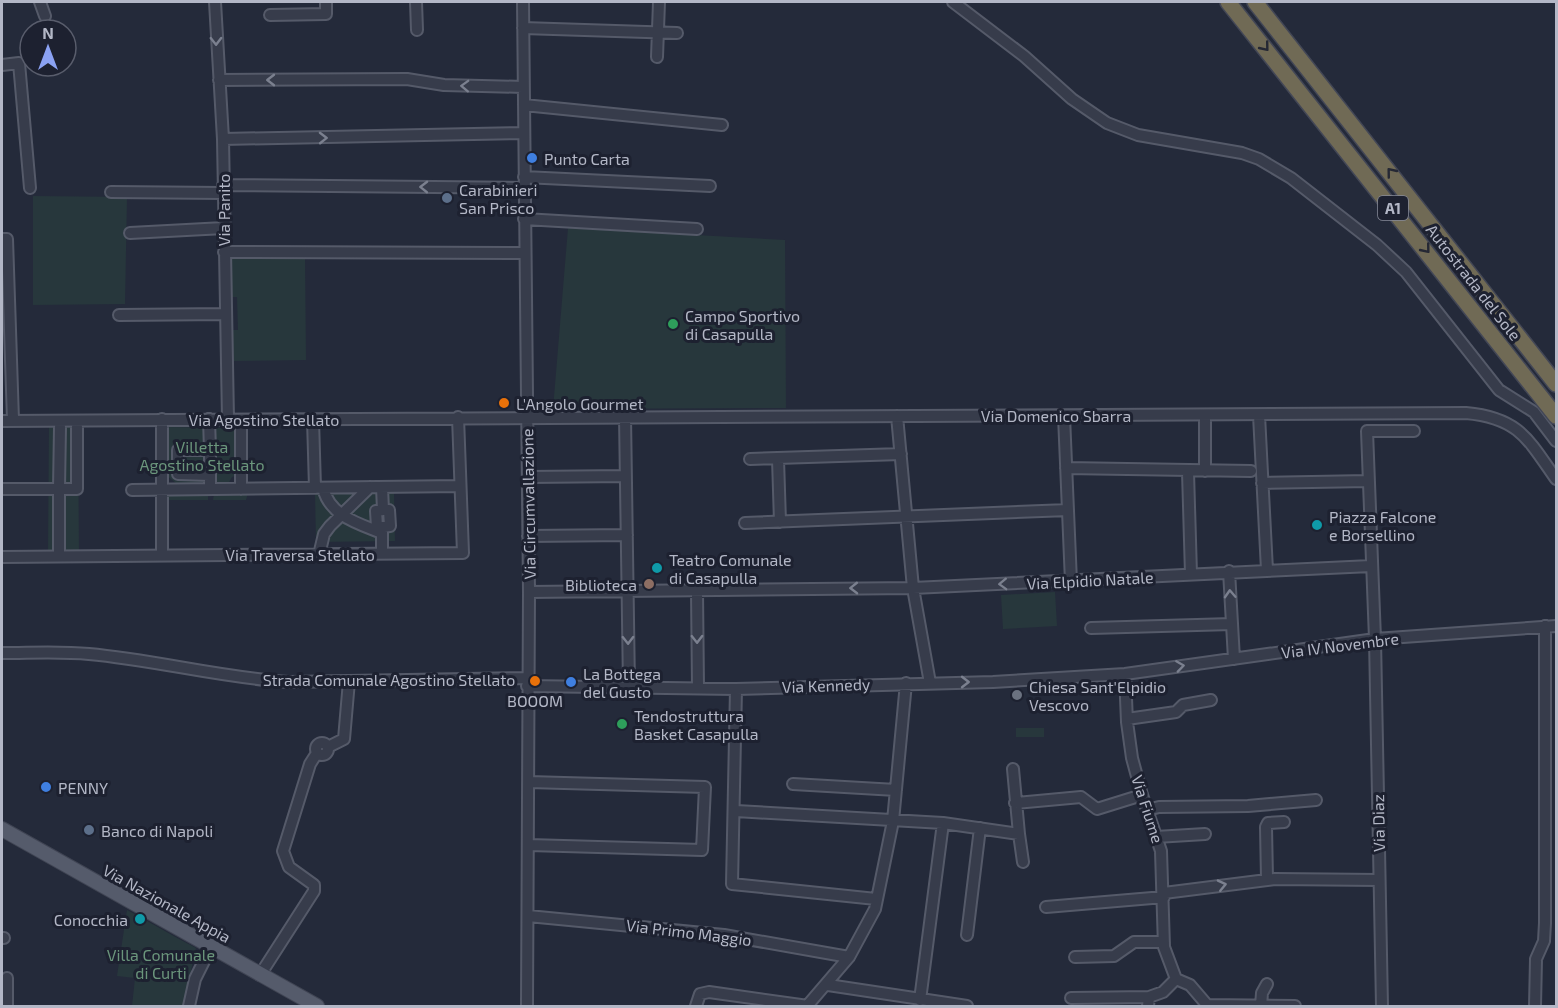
<svg xmlns="http://www.w3.org/2000/svg" width="1558" height="1008" viewBox="0 0 1558 1008" font-family="'Exo 2',sans-serif">
<rect width="100%" height="100%" fill="#242a3a"/>
<path fill="#27373c" d="M 33,196 L 127,197 L 125,304 L 33,305 Z
M 568,228 L 785,240 L 786,408 L 553,409 Z
M 232,256 L 305,257 L 306,360 L 231,361 L 231,330 L 238,330 L 237,297 L 230,297 L 229,259 Z
M 49,420 L 78,420 L 79,556 L 48,556 Z
M 168,427 L 237,428 L 238,475 L 232,477 L 228,484 L 177,484 L 165,474 Z
M 167,492 L 208,494 L 208,500 L 166,500 Z
M 394,492 L 395,541 L 316,542 L 315,493 Z
M 248,493 L 246,500 L 213,500 L 214,494 Z
M 1055,592 L 1057,626 L 1003,629 L 1001,595 Z
M 1016,728 L 1044,728 L 1044,737 L 1016,737 Z
M 127,910 C 148,921 171,935 196,948 L 183,1006 L 132,1006 L 135,978 L 117,976 Z"/>
<g fill="none" stroke-linecap="round" stroke-linejoin="round">
<defs>
<path id="minor" d="M 40,2 L 45,16
M 215,2 L 223,139 L 228,419
M 416,2 L 417,30
M 523,2 L 529,592 L 527,1006
M 953,2 L 1024,56 L 1072,99 L 1107,123 L 1138,135 L 1242,153 L 1259,159 L 1291,178 L 1377,245 L 1406,272 L 1499,390 L 1534,412 L 1556,441
M 270,15 L 326,14 L 326,2
M 523,28 L 677,33
M 657,57 L 659,2
M 2,65 L 19,63 L 30,188
M 219,80 L 407,79 L 444,85 L 523,87
M 524,105 L 722,125
M 223,139 L 524,133
M 524,177 L 710,186
M 223,185 L 524,188
M 111,192 L 223,193
M 524,219 L 697,229
M 130,233 L 224,228
M 2,239 L 7,239 L 13,420
M 224,252 L 524,253
M 119,315 L 225,314
M 1259,415 L 1267,570
M 625,416 L 629,687
M 897,416 L 913,588 L 930,683
M 1064,416 L 1071,582
M 209,419 L 210,450 L 178,450 L 178,474 L 210,475 L 210,489
M 313,419 L 315,488
M 2,421 L 1466,413 C 1519,418 1528,439 1556,479
M 241,426 L 241,489
M 60,427 L 59,489 L 77,489 L 77,427
M 210,450 L 210,475
M 750,459 L 901,454
M 778,459 L 780,522
M 1066,468 L 1251,471
M 1205,471 L 1205,415
M 1188,472 L 1191,574
M 528,477 L 626,476
M 1262,483 L 1368,481
M 323,488 C 330,516 357,523 382,533
M 2,489 L 59,489 L 59,556
M 132,490 L 460,486
M 745,523 L 1068,510
M 382,527 L 390,526 L 389,510 L 383,510
M 528,536 L 627,535
M 382,554 L 382,527 L 377,527 L 376,511 L 383,510 L 382,487
M 162,555 L 162,419
M 319,555 L 324,534 L 330,526 L 370,487
M 2,557 L 463,553 L 458,417
M 1229,571 L 1234,659
M 697,591 L 698,688
M 529,592 L 913,588 L 1371,566
M 1091,628 L 1232,624
M 2,653 C 30,653 60,651 89,654 C 156,660 222,678 289,682 L 527,678
M 1125,674 L 1127,722 L 1132,758 L 1142,795 L 1161,851 L 1164,947 L 1176,979
M 527,686 L 736,689 L 993,682 L 1125,674 L 1375,639 L 1556,626
M 736,689 L 732,884 L 876,899
M 1127,719 L 1176,712 L 1183,705 L 1211,700
M316 749a6 6 0 1 1 12 0a6 6 0 1 1-12 0Z
M 328,747 L 344,739 L 349,681
M 1013,769 L 1019,834
M 793,784 L 896,790
M 1015,803 L 1081,797 L 1097,809 L 1142,795
M 1147,810 L 1159,807 L 1248,806 L 1316,800
M 736,811 L 943,823 L 1019,834 L 1023,862
M 1156,837 L 1205,834
M 529,845 L 702,850 L 705,787 L 529,782
M 1267,879 L 1266,827 L 1268,823 L 1284,822
M 1164,893 L 1275,879 L 1379,880
M 1046,907 L 1164,897
M 528,916 L 724,935 L 849,957
M 967,935 L 980,828
M 2,938 L 4,938
M 1075,957 L 1114,956 L 1134,942 L 1164,942
M 260,975 L 314,891 L 314,885 L 289,867 L 283,851 L 310,764 L 317,753
M 1176,979 L 1190,985 L 1208,1006
M 828,985 L 967,1006
M 1071,998 L 1149,997
M 920,1000 L 943,823
M 1208,1005 L 1295,1006
M 7,1006 L 7,978
M 189,1006 L 195,979 L 211,947
M 696,1006 L 700,994 L 709,992 L 808,1006
M 807,1006 L 849,957 L 875,909 L 893,821 L 906,683
M 1148,1006 L 1149,997 L 1163,992 L 1176,979
M 1261,1006 L 1262,993 L 1267,984
M 1382,1006 L 1375,639 L 1367,431 L 1414,431
M 1535,1006 L 1536,959 L 1544,941 L 1545,923 L 1545,626"/>
<path id="major" d="M 2,829 L 317,1006"/>
<path id="highway" d="M 1228,2 L 1556,416
M 1255,2 L 1556,384"/>
</defs>
<use href="#minor" stroke="#555a69" stroke-width="14"/>
<use href="#major" stroke="#404554" stroke-width="16"/>
<use href="#highway" stroke="#434756" stroke-width="18"/>
<use href="#minor" stroke="#373c4b" stroke-width="10"/>
<use href="#major" stroke="#555b6b" stroke-width="14"/>
<use href="#highway" stroke="#706a55" stroke-width="15"/>
</g>
<defs><path id="oneway-chevron" d="M-2-3.5L2.5 0L-2 3.5" fill="none" stroke-width="1.6" stroke-linecap="round" stroke-linejoin="round" transform="scale(1.5)"/></defs>
<g stroke="#7b808f">
<use href="#oneway-chevron" transform="translate(216 41) rotate(89)"/>
<use href="#oneway-chevron" transform="translate(271 80) rotate(180)"/>
<use href="#oneway-chevron" transform="translate(465 86) rotate(-178)"/>
<use href="#oneway-chevron" transform="translate(323 138) rotate(-1)"/>
<use href="#oneway-chevron" transform="translate(424 187) rotate(-179)"/>
<use href="#oneway-chevron" transform="translate(1003 584) rotate(178)"/>
<use href="#oneway-chevron" transform="translate(854 588) rotate(179)"/>
<use href="#oneway-chevron" transform="translate(1230 594) rotate(-93)"/>
<use href="#oneway-chevron" transform="translate(697 639) rotate(89)"/>
<use href="#oneway-chevron" transform="translate(628 640) rotate(89)"/>
<use href="#oneway-chevron" transform="translate(1180 666) rotate(-8)"/>
<use href="#oneway-chevron" transform="translate(965 682)"/>
<use href="#oneway-chevron" transform="translate(1222 885) rotate(-13)"/>
</g>
<g stroke="#252834">
<use href="#oneway-chevron" transform="translate(1265 47) rotate(51)"/>
<use href="#oneway-chevron" transform="translate(1391 172) rotate(-129)"/>
<use href="#oneway-chevron" transform="translate(1426 249) rotate(51)"/>
</g>
<g fill="#3f7fe0" stroke="#1d2130" stroke-width="2">
<circle cx="532" cy="158" r="6"/>
<circle cx="571" cy="682" r="6"/>
<circle cx="46" cy="787" r="6"/>
</g>
<g fill="#5c6f8a" stroke="#1d2130" stroke-width="2">
<circle cx="447" cy="198" r="6"/>
<circle cx="89" cy="830" r="6"/>
</g>
<g fill="#2e9e5b" stroke="#1d2130" stroke-width="2">
<circle cx="673" cy="324" r="6"/>
<circle cx="622" cy="724" r="6"/>
</g>
<g fill="#e8710a" stroke="#1d2130" stroke-width="2">
<circle cx="504" cy="403" r="6"/>
<circle cx="535" cy="681" r="6"/>
</g>
<g fill="#0f9aa8" stroke="#1d2130" stroke-width="2">
<circle cx="1317" cy="525" r="6"/>
<circle cx="657" cy="568" r="6"/>
<circle cx="140" cy="919" r="6"/>
</g>
<circle fill="#8d6e63" stroke="#1d2130" stroke-width="2" cx="649" cy="584" r="6"/>
<circle fill="#6b7280" stroke="#1d2130" stroke-width="2" cx="1017" cy="695" r="6"/>
<g text-anchor="middle" dominant-baseline="central" stroke-width="6" stroke-linejoin="round" paint-order="stroke">
<rect fill="#1d2130" stroke="#868a99" stroke-width="1.5" x="1378" y="196" width="30" height="24" rx="4.5"/>
<g font-size="15" font-weight="bold" fill="#b3b7c6">
<text x="1393" y="208">A1</text>
</g>
<g font-size="16" fill="#b3b7c6" stroke="#1d2130" text-anchor="start">
<text x="544" y="158">Punto Carta</text>
<text x="459" y="189">Carabinieri<tspan x="459" dy="18">San Prisco</tspan></text>
<text x="685" y="315">Campo Sportivo<tspan x="685" dy="18">di Casapulla</tspan></text>
<text x="516" y="403">L'Angolo Gourmet</text>
<text x="1329" y="516">Piazza Falcone<tspan x="1329" dy="18">e Borsellino</tspan></text>
<text x="669" y="559">Teatro Comunale<tspan x="669" dy="18">di Casapulla</tspan></text>
<text x="637" y="584" text-anchor="end">Biblioteca</text>
<text x="583" y="673">La Bottega<tspan x="583" dy="18">del Gusto</tspan></text>
<text x="1029" y="686">Chiesa Sant'Elpidio<tspan x="1029" dy="18">Vescovo</tspan></text>
<text x="535" y="700" text-anchor="middle">BOOOM</text>
<text x="634" y="715">Tendostruttura<tspan x="634" dy="18">Basket Casapulla</tspan></text>
<text x="58" y="787">PENNY</text>
<text x="101" y="830">Banco di Napoli</text>
<text x="128" y="919" text-anchor="end">Conocchia</text>
</g>
<g font-size="16" fill="#b3b7c6" stroke="#1d2130">
<text transform="translate(223 210) rotate(-90)">Via Panito</text>
<text transform="translate(1474 282) rotate(52)">Autostrada del Sole</text>
<text x="1056" y="415">Via Domenico Sbarra</text>
<text x="264" y="419">Via Agostino Stellato</text>
<text transform="translate(528 504) rotate(-91)">Via Circumvallazione</text>
<text x="300" y="554">Via Traversa Stellato</text>
<text transform="translate(1090 580) rotate(-3)">Via Elpidio Natale</text>
<text transform="translate(1340 645) rotate(-7)">Via IV Novembre</text>
<text x="389" y="679">Strada Comunale Agostino Stellato</text>
<text transform="translate(826 685) rotate(-2)">Via Kennedy</text>
<text transform="translate(1148 809) rotate(72)">Via Fiume</text>
<text transform="translate(1378 823) rotate(-91)">Via Diaz</text>
<text transform="translate(167 903) rotate(29)">Via Nazionale Appia</text>
<text transform="translate(689 932) rotate(7)">Via Primo Maggio</text>
</g>
<g font-size="16" fill="#6b967c" stroke="#1d2130">
<text x="202" y="446">Villetta<tspan x="202" dy="18">Agostino Stellato</tspan></text>
<text x="161" y="954">Villa Comunale<tspan x="161" dy="18">di Curti</tspan></text>
</g>
</g>
<rect width="1558" height="1008" fill="none" stroke="#b3b7c6" stroke-width="6"/>
<g transform="translate(48 48)"><circle r="28" fill="#1d2130" stroke="#595d6c" stroke-width="1.5"/>
<path d="M0-4.5L10 22L0 15L-10 22Z" fill="#8ba2f3"/>
<text y="-9" font-size="16" font-weight="bold" text-anchor="middle" fill="#b3b7c6">N</text>
</g>
</svg>
